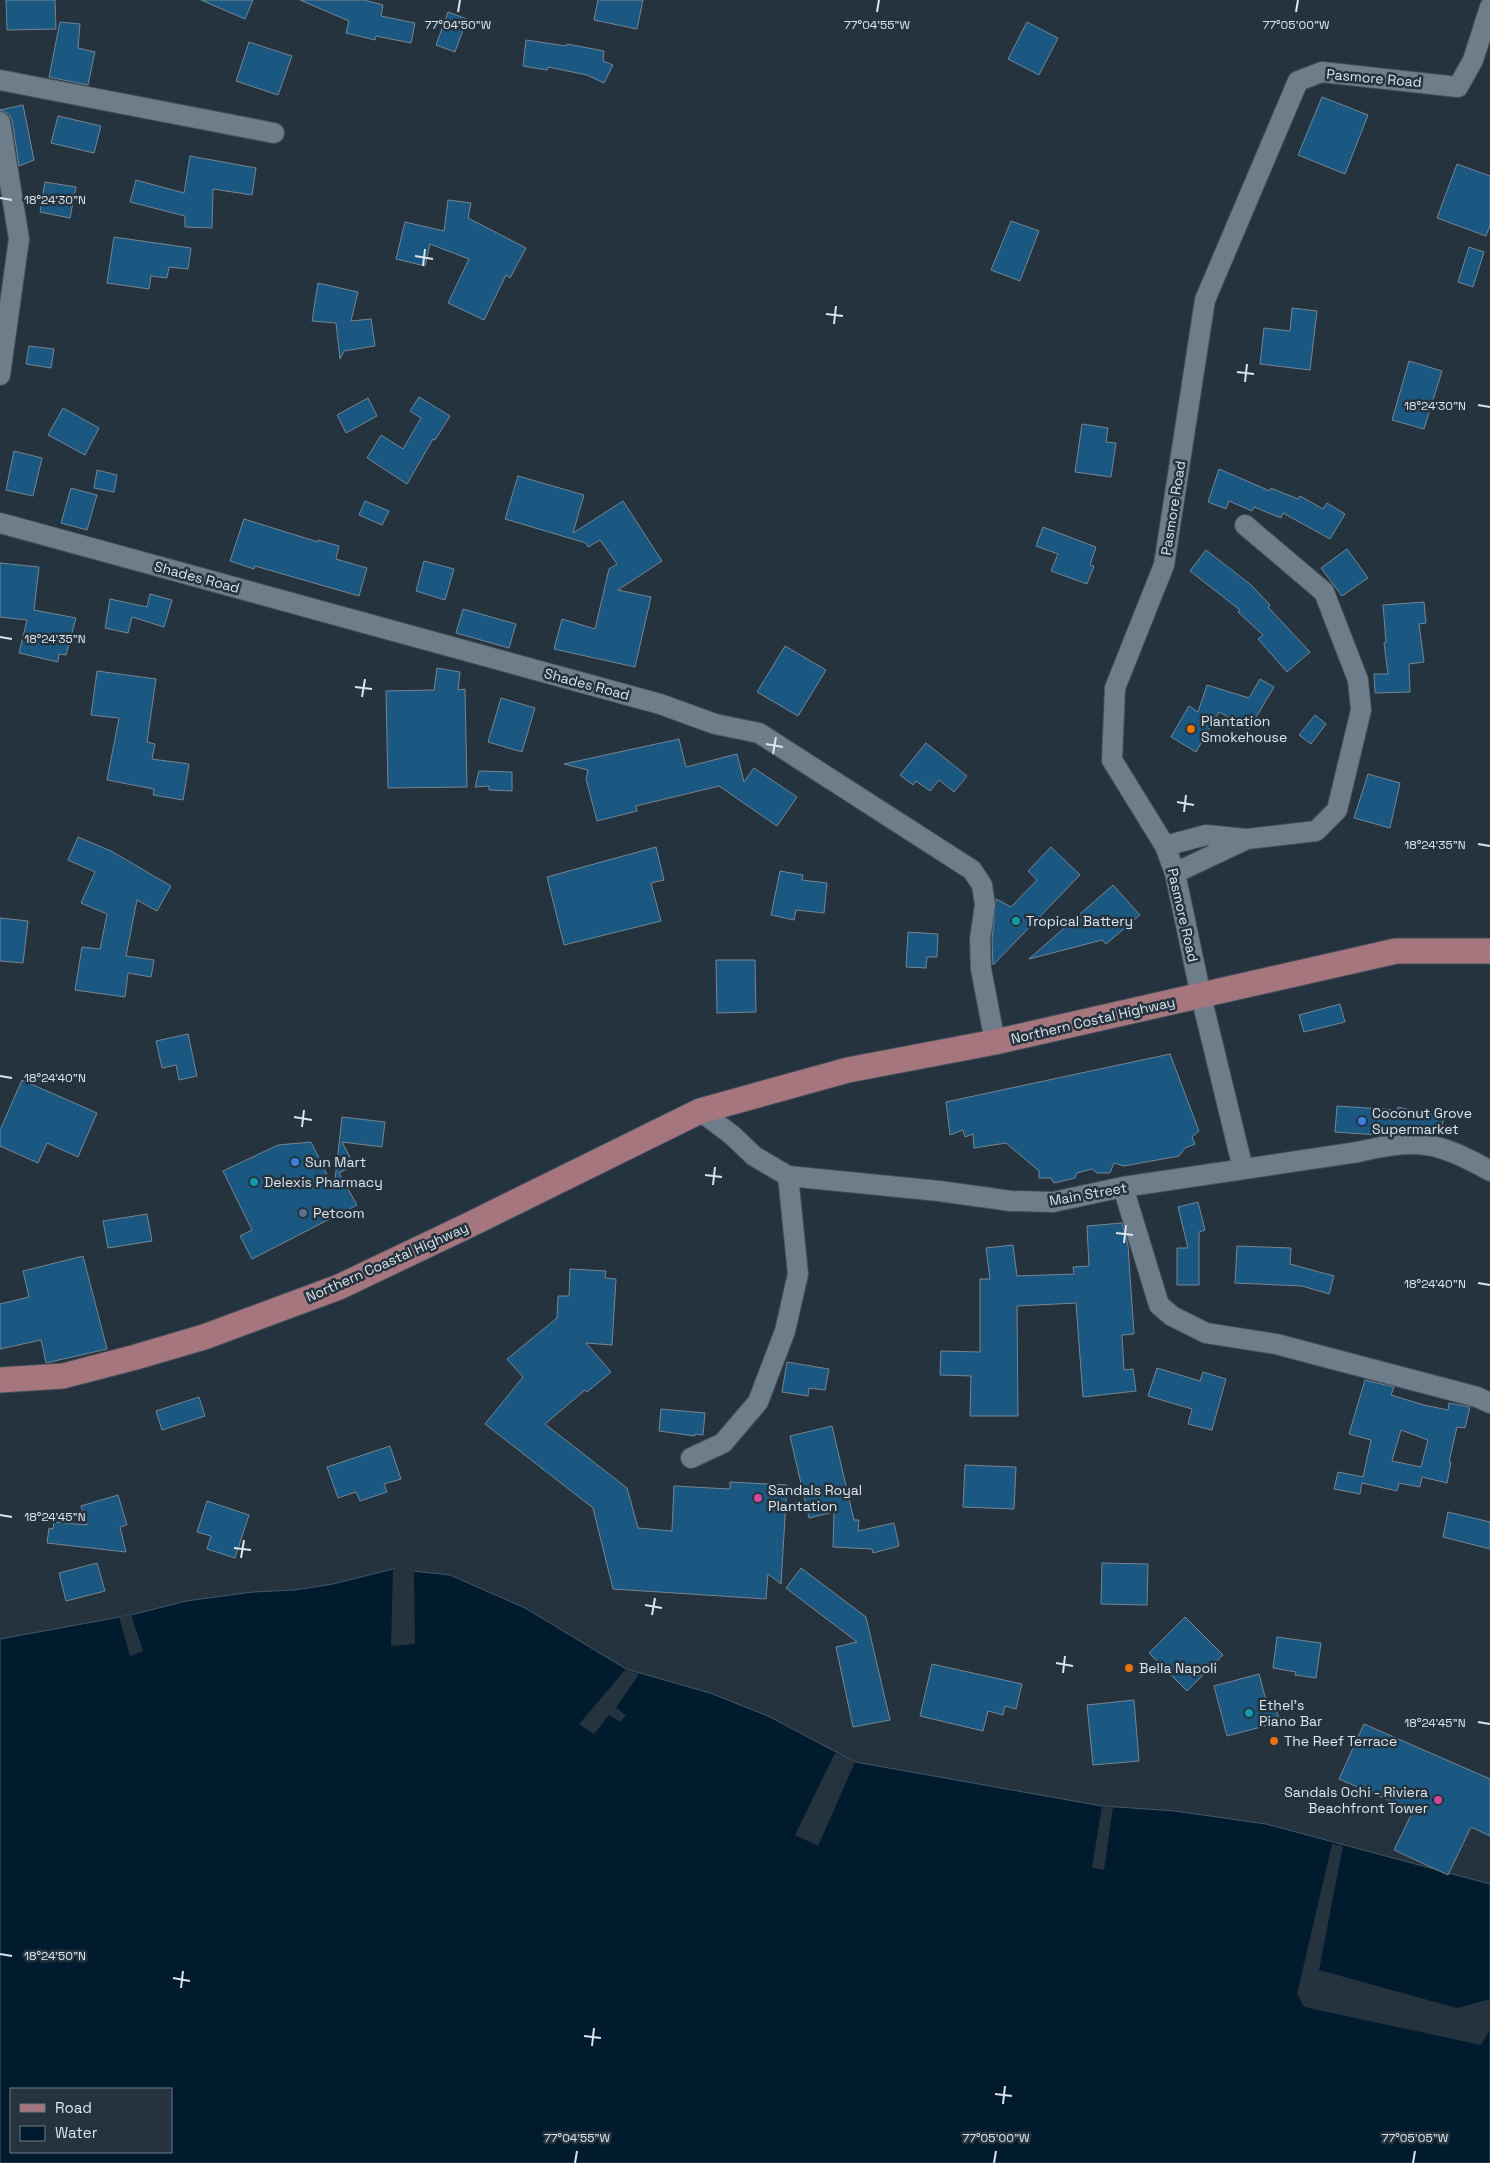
<svg xmlns="http://www.w3.org/2000/svg" width="1490" height="2163" viewBox="0 0 1490 2163" font-family="'Space Grotesk',sans-serif">
<rect width="100%" height="100%" fill="#25333e"/>
<path fill="#001a2e" stroke="#425767" fill-rule="evenodd" d="M 393,1569 L 450,1575 L 525,1608 L 626,1669 L 710,1693 L 768,1716 L 855,1762 L 1102,1806 L 1175,1811 L 1266,1824 L 1490,1884 L 1490,2163 L 0,2163 L 0,1639 L 131,1615 L 186,1601 L 253,1592 L 295,1590 L 333,1584 ZM 11,2089 L 171,2089 L 171,2152 L 11,2152 Z"/>
<path fill="#25333e" d="M 393,1569 L 414,1570 L 415,1644 L 391,1646 Z
M 131,1615 L 143,1651 L 130,1656 L 119,1617 Z
M 626,1669 L 639,1674 L 616,1708 L 626,1715 L 620,1722 L 609,1715 L 594,1734 L 579,1724 Z
M 835,1753 L 855,1762 L 818,1846 L 795,1835 Z
M 1102,1806 L 1113,1807 L 1104,1870 L 1092,1868 Z
M 1332,1844 L 1343,1846 L 1319,1970 L 1457,2008 L 1490,1999 L 1490,2030 L 1481,2045 L 1304,2007 L 1297,1994 Z"/>
<path fill="#1b5881" stroke="#758593" fill-rule="evenodd" d="M 6,0 L 55,0 L 56,29 L 7,30 Z
M 201,0 L 253,0 L 245,19 Z
M 300,0 L 364,0 L 383,5 L 381,16 L 415,23 L 411,43 L 376,36 L 375,40 L 346,33 L 349,21 Z
M 598,0 L 643,0 L 637,29 L 594,20 Z
M 448,12 L 467,19 L 455,52 L 436,45 Z
M 60,22 L 80,24 L 78,48 L 95,52 L 88,85 L 49,77 Z
M 1027,22 L 1058,38 L 1039,75 L 1008,59 Z
M 526,40 L 566,46 L 567,44 L 604,51 L 603,61 L 613,65 L 604,83 L 587,75 L 548,67 L 547,70 L 523,66 Z
M 249,42 L 292,56 L 278,95 L 236,81 Z
M 1322,97 L 1368,115 L 1345,174 L 1298,155 Z
M 23,105 L 34,160 L 19,166 L 12,120 L 9,114 L 0,110 Z
M 58,116 L 101,126 L 94,153 L 51,143 Z
M 190,156 L 256,168 L 252,195 L 213,189 L 212,228 L 185,227 L 185,216 L 130,202 L 136,180 L 184,193 Z
M 1457,164 L 1490,176 L 1490,225 L 1486,236 L 1437,218 Z
M 45,182 L 76,187 L 70,218 L 40,212 Z
M 448,200 L 471,203 L 468,218 L 526,248 L 510,278 L 506,275 L 484,320 L 448,303 L 469,259 L 430,244 L 425,266 L 396,259 L 405,222 L 444,231 Z
M 1011,221 L 1039,231 L 1020,281 L 991,270 Z
M 114,237 L 191,248 L 188,269 L 169,267 L 167,278 L 151,276 L 149,289 L 107,283 Z
M 1469,247 L 1484,252 L 1473,287 L 1458,282 Z
M 318,283 L 358,292 L 351,321 L 371,319 L 375,346 L 344,351 L 340,359 L 336,323 L 312,321 Z
M 1292,308 L 1317,311 L 1310,370 L 1260,364 L 1264,328 L 1290,331 Z
M 29,346 L 54,349 L 51,368 L 26,364 Z
M 1409,361 L 1442,371 L 1424,429 L 1392,420 Z
M 419,397 L 450,416 L 435,440 L 433,439 L 407,484 L 367,458 L 381,435 L 403,449 L 421,418 L 410,411 Z
M 368,398 L 377,416 L 346,433 L 337,415 Z
M 63,408 L 99,428 L 85,455 L 48,435 Z
M 1082,424 L 1108,428 L 1106,442 L 1116,443 L 1111,477 L 1075,472 Z
M 14,451 L 42,458 L 33,496 L 6,490 Z
M 1219,469 L 1270,491 L 1271,488 L 1298,499 L 1300,496 L 1323,509 L 1327,503 L 1345,514 L 1330,539 L 1283,513 L 1281,518 L 1254,507 L 1252,511 L 1229,501 L 1226,509 L 1208,502 Z
M 97,470 L 117,475 L 114,492 L 94,488 Z
M 518,476 L 584,495 L 573,533 L 623,501 L 662,561 L 618,590 L 651,597 L 635,667 L 554,649 L 562,619 L 595,629 L 609,569 L 617,564 L 600,540 L 588,547 L 586,543 L 505,519 Z
M 71,488 L 97,495 L 87,530 L 61,523 Z
M 365,501 L 389,511 L 382,525 L 359,515 Z
M 244,519 L 318,542 L 318,540 L 339,546 L 336,559 L 367,568 L 359,596 L 255,566 L 254,569 L 230,561 Z
M 1043,527 L 1096,547 L 1090,565 L 1094,566 L 1087,584 L 1051,571 L 1058,554 L 1036,546 Z
M 1347,549 L 1368,578 L 1342,596 L 1321,568 Z
M 1206,550 L 1251,585 L 1270,605 L 1268,607 L 1310,652 L 1287,672 L 1258,639 L 1263,635 L 1238,612 L 1240,610 L 1190,571 Z
M 424,561 L 454,569 L 445,600 L 416,591 Z
M 0,563 L 39,567 L 34,610 L 76,618 L 66,655 L 59,654 L 58,662 L 19,653 L 27,620 L 0,617 Z
M 150,594 L 172,600 L 164,627 L 132,617 L 128,633 L 105,628 L 110,599 L 147,607 Z
M 1424,602 L 1426,623 L 1419,624 L 1424,662 L 1409,664 L 1410,692 L 1375,693 L 1374,674 L 1388,674 L 1384,643 L 1386,642 L 1383,605 Z
M 463,609 L 516,624 L 509,648 L 456,633 Z
M 785,646 L 826,670 L 798,716 L 757,692 Z
M 437,668 L 460,672 L 458,690 L 465,689 L 467,787 L 388,788 L 386,691 L 434,690 Z
M 97,671 L 156,679 L 147,742 L 155,744 L 152,759 L 189,764 L 183,800 L 153,795 L 154,789 L 107,780 L 119,718 L 91,715 Z
M 1260,679 L 1274,687 L 1249,729 L 1219,712 L 1196,752 L 1171,737 L 1189,706 L 1198,712 L 1207,685 L 1249,698 Z
M 501,698 L 535,708 L 522,752 L 488,742 Z
M 1315,715 L 1326,724 L 1311,744 L 1299,735 Z
M 679,739 L 686,767 L 737,754 L 744,782 L 754,768 L 797,797 L 777,826 L 719,786 L 636,806 L 637,811 L 597,821 L 586,779 L 588,770 L 564,764 Z
M 926,743 L 967,776 L 954,792 L 939,780 L 930,791 L 916,781 L 913,785 L 900,775 Z
M 479,771 L 512,772 L 512,791 L 489,790 L 489,786 L 475,787 Z
M 1368,774 L 1400,783 L 1390,828 L 1354,818 Z
M 78,837 L 111,851 L 171,886 L 157,911 L 137,900 L 126,956 L 154,960 L 151,977 L 128,973 L 125,997 L 75,990 L 82,947 L 100,949 L 107,914 L 81,903 L 95,872 L 68,860 Z
M 656,847 L 664,880 L 651,883 L 661,921 L 564,945 L 547,877 Z
M 1051,847 L 1080,875 L 993,965 L 992,940 L 996,899 L 1011,907 L 1037,880 L 1028,871 Z
M 780,871 L 803,875 L 802,880 L 827,883 L 824,913 L 796,910 L 794,920 L 771,915 Z
M 1113,885 L 1140,915 L 1106,944 L 1102,940 L 1029,959 Z
M 0,918 L 28,921 L 23,963 L 0,961 Z
M 908,932 L 938,934 L 937,957 L 927,957 L 926,968 L 906,967 Z
M 716,960 L 755,960 L 756,1012 L 717,1013 Z
M 1340,1004 L 1345,1022 L 1304,1032 L 1299,1015 Z
M 188,1034 L 197,1076 L 179,1080 L 176,1065 L 162,1068 L 156,1041 Z
M 1170,1054 L 1199,1131 L 1192,1137 L 1195,1144 L 1185,1148 L 1179,1156 L 1124,1166 L 1114,1163 L 1110,1173 L 1097,1173 L 1092,1169 L 1077,1173 L 1075,1178 L 1054,1183 L 1051,1178 L 1039,1178 L 1039,1171 L 1006,1143 L 974,1148 L 973,1134 L 965,1137 L 963,1130 L 950,1135 L 946,1102 Z
M 22,1080 L 97,1113 L 78,1157 L 47,1143 L 38,1163 L 0,1146 L 0,1130 Z
M 1337,1106 L 1397,1110 L 1398,1107 L 1444,1118 L 1439,1136 L 1412,1132 L 1379,1135 L 1335,1132 Z
M 342,1117 L 385,1122 L 382,1147 L 342,1142 L 354,1165 L 339,1173 L 357,1205 L 252,1259 L 240,1236 L 252,1230 L 223,1171 L 278,1145 L 311,1142 L 334,1189 Z
M 1198,1202 L 1205,1230 L 1199,1232 L 1199,1285 L 1177,1285 L 1177,1248 L 1188,1248 L 1178,1207 Z
M 147,1214 L 152,1241 L 108,1248 L 103,1221 Z
M 1122,1223 L 1128,1245 L 1134,1334 L 1122,1335 L 1124,1370 L 1133,1369 L 1136,1391 L 1083,1397 L 1076,1303 L 1017,1306 L 1018,1416 L 970,1416 L 971,1376 L 940,1375 L 941,1351 L 980,1352 L 980,1279 L 990,1279 L 986,1248 L 1013,1245 L 1017,1276 L 1074,1274 L 1073,1267 L 1089,1266 L 1087,1226 Z
M 1237,1246 L 1291,1248 L 1290,1264 L 1334,1276 L 1329,1294 L 1302,1286 L 1235,1283 Z
M 83,1256 L 107,1349 L 46,1363 L 41,1340 L 0,1349 L 0,1304 L 29,1297 L 23,1271 Z
M 570,1269 L 606,1271 L 605,1278 L 616,1279 L 612,1345 L 586,1343 L 611,1372 L 587,1392 L 585,1390 L 545,1424 L 627,1488 L 638,1528 L 672,1531 L 674,1486 L 730,1489 L 730,1482 L 787,1485 L 781,1584 L 768,1574 L 766,1599 L 613,1589 L 593,1508 L 485,1424 L 523,1377 L 507,1359 L 557,1318 L 558,1296 L 569,1296 Z
M 787,1362 L 829,1369 L 825,1390 L 809,1388 L 808,1396 L 782,1392 Z
M 1157,1368 L 1200,1381 L 1203,1372 L 1226,1379 L 1212,1430 L 1188,1424 L 1192,1409 L 1148,1396 Z
M 1365,1380 L 1394,1387 L 1391,1395 L 1424,1405 L 1448,1410 L 1449,1403 L 1470,1407 L 1465,1428 L 1457,1427 L 1449,1462 L 1451,1462 L 1447,1483 L 1422,1477 L 1420,1487 L 1399,1483 L 1397,1491 L 1362,1483 L 1360,1494 L 1334,1489 L 1338,1472 L 1363,1477 L 1371,1440 L 1349,1434 ZM 1401,1430 L 1428,1440 L 1421,1467 L 1392,1461 Z
M 199,1397 L 205,1416 L 162,1430 L 156,1411 Z
M 661,1409 L 705,1413 L 703,1435 L 695,1434 L 695,1436 L 659,1431 Z
M 832,1426 L 854,1520 L 859,1520 L 858,1531 L 894,1523 L 899,1546 L 873,1553 L 872,1549 L 833,1547 L 834,1512 L 809,1518 L 790,1436 Z
M 390,1446 L 401,1479 L 384,1484 L 387,1492 L 360,1501 L 356,1492 L 338,1498 L 327,1467 Z
M 965,1465 L 1016,1467 L 1014,1509 L 963,1507 Z
M 118,1495 L 127,1525 L 120,1527 L 126,1552 L 47,1543 L 49,1528 L 53,1529 L 54,1522 L 87,1525 L 81,1506 Z
M 207,1501 L 249,1515 L 235,1558 L 207,1549 L 211,1536 L 197,1532 Z
M 1448,1512 L 1490,1522 L 1490,1549 L 1443,1537 Z
M 97,1563 L 105,1591 L 66,1601 L 59,1573 Z
M 1102,1563 L 1148,1564 L 1147,1605 L 1101,1604 Z
M 801,1568 L 866,1617 L 890,1720 L 853,1727 L 836,1647 L 857,1642 L 786,1588 Z
M 1185,1617 L 1223,1655 L 1187,1691 L 1149,1653 Z
M 1277,1637 L 1321,1643 L 1316,1678 L 1295,1675 L 1296,1672 L 1273,1668 Z
M 932,1664 L 1022,1684 L 1016,1709 L 1005,1706 L 1003,1715 L 988,1711 L 983,1731 L 920,1716 Z
M 1259,1674 L 1267,1704 L 1274,1702 L 1280,1722 L 1227,1736 L 1214,1686 Z
M 1134,1700 L 1139,1761 L 1093,1765 L 1087,1705 Z
M 1364,1724 L 1490,1779 L 1490,1836 L 1471,1827 L 1448,1875 L 1394,1850 L 1413,1811 L 1339,1779 Z"/>
<g fill="none" stroke-linecap="round" stroke-linejoin="round">
<defs>
<path id="minor" d="M 0,80 L 274,133
M 0,122 L 19,239 L 0,375
M 0,523 L 660,704 L 715,724 L 759,733 L 972,870 L 982,885 L 985,905 L 980,939 L 981,969 L 995,1042
M 1165,846 L 1206,835 L 1246,839
M 1175,873 L 1247,839 L 1316,831 L 1337,810 L 1361,710 L 1358,680 L 1324,592 L 1245,525
M 700,1111 L 732,1135 L 754,1156 L 788,1176 L 939,1191 L 1011,1201 L 1053,1202 L 1123,1187 L 1358,1152 C 1415,1138 1439,1141 1490,1171
M 1243,1169 L 1201,996 L 1175,873 L 1165,846 L 1112,760 L 1115,688 L 1164,565 L 1205,300 L 1298,81 L 1322,72 L 1458,87 L 1473,60 L 1490,7
M 1123,1187 L 1159,1305 L 1172,1316 L 1206,1333 L 1276,1344 L 1477,1397 L 1490,1403
M 691,1458 L 723,1443 L 758,1402 L 785,1331 L 798,1274 L 788,1176"/>
<path id="major" d="M 0,1380 L 63,1376 L 136,1357 L 204,1337 L 339,1287 L 469,1225 L 700,1111 L 848,1070 L 995,1042 L 1396,951 L 1490,951"/>
</defs>
<use href="#minor" stroke="#434f59" stroke-width="22"/>
<use href="#major" stroke="#434f59" stroke-width="27"/>
<use href="#minor" stroke="#6d7d8a" stroke-width="20"/>
<use href="#major" stroke="#a6767e" stroke-width="25"/>
</g>
<path fill="none" stroke="#dce4ec" stroke-width="2" d="M 458,12 L 460,0M 877,12 L 879,0M 1296,12 L 1298,0M 0,198 L 12,200M 415,256 L 433,259M 423,266 L 425,249M 826,314 L 843,316M 834,324 L 836,306M 1237,372 L 1254,374M 1245,382 L 1247,364M 1478,405 L 1490,407M 0,637 L 12,639M 355,687 L 372,689M 362,697 L 365,679M 766,744 L 783,747M 773,754 L 776,737M 1177,802 L 1194,805M 1184,812 L 1186,795M 1478,844 L 1490,846M 0,1076 L 12,1078M 294,1117 L 312,1120M 302,1127 L 304,1110M 705,1175 L 722,1177M 713,1185 L 715,1167M 1116,1233 L 1133,1235M 1124,1243 L 1126,1225M 1478,1283 L 1490,1285M 0,1515 L 12,1517M 234,1548 L 251,1550M 241,1558 L 244,1540M 645,1605 L 662,1608M 652,1615 L 655,1598M 1056,1663 L 1073,1666M 1063,1673 L 1065,1656M 1478,1722 L 1490,1724M 0,1954 L 12,1956M 173,1978 L 190,1981M 181,1988 L 183,1971M 584,2036 L 601,2038M 592,2046 L 594,2028M 995,2094 L 1012,2096M 1003,2104 L 1005,2086M 575,2163 L 577,2151M 994,2163 L 996,2151M 1413,2163 L 1415,2151"/>
<g fill="#e8710a" stroke="#25333e" stroke-width="2">
<circle cx="1191" cy="729" r="5"/>
<circle cx="1129" cy="1668" r="5"/>
<circle cx="1274" cy="1741" r="5"/>
</g>
<g fill="#0f9aa8" stroke="#25333e" stroke-width="2">
<circle cx="1016" cy="921" r="5"/>
<circle cx="254" cy="1182" r="5"/>
<circle cx="1249" cy="1713" r="5"/>
</g>
<g fill="#3f7fe0" stroke="#25333e" stroke-width="2">
<circle cx="1362" cy="1121" r="5"/>
<circle cx="295" cy="1162" r="5"/>
</g>
<circle fill="#5c6f8a" stroke="#25333e" stroke-width="2" cx="303" cy="1213" r="5"/>
<g fill="#d1479c" stroke="#25333e" stroke-width="2">
<circle cx="758" cy="1498" r="5"/>
<circle cx="1438" cy="1800" r="5"/>
</g>
<g text-anchor="middle" dominant-baseline="central" stroke-width="5" stroke-linejoin="round" paint-order="stroke">
<g font-size="14" fill="#dce4ec" stroke="#25333e">
<text transform="translate(1374 78) rotate(5)">Pasmore Road</text>
<text transform="translate(1173 508) rotate(-81)">Pasmore Road</text>
<text transform="translate(197 577) rotate(15)">Shades Road</text>
<text transform="translate(587 684) rotate(15)">Shades Road</text>
<text transform="translate(1183 915) rotate(77)">Pasmore Road</text>
<text transform="translate(1093 1020) rotate(-13)">Northern Costal Highway</text>
<text transform="translate(1088 1194) rotate(-10)">Main Street</text>
<text transform="translate(387 1262) rotate(-24)">Northern Coastal Highway</text>
</g>
<g font-size="14" fill="#dce4ec" stroke="#25333e" text-anchor="start">
<text x="1201" y="721">Plantation<tspan x="1201" dy="16">Smokehouse</tspan></text>
<text x="1026" y="921">Tropical Battery</text>
<text x="1372" y="1113">Coconut Grove<tspan x="1372" dy="16">Supermarket</tspan></text>
<text x="305" y="1162">Sun Mart</text>
<text x="264" y="1182">Delexis Pharmacy</text>
<text x="313" y="1213">Petcom</text>
<text x="768" y="1490">Sandals Royal<tspan x="768" dy="16">Plantation</tspan></text>
<text x="1139" y="1668">Bella Napoli</text>
<text x="1259" y="1705">Ethel's<tspan x="1259" dy="16">Piano Bar</tspan></text>
<text x="1284" y="1741">The Reef Terrace</text>
<text x="1428" y="1792" text-anchor="end">Sandals Ochi - Riviera<tspan x="1428" dy="16">Beachfront Tower</tspan></text>
</g>
</g>
<g font-size="12" text-anchor="middle" fill="#dce4ec" stroke="#25333e" stroke-width="5" stroke-linejoin="round" paint-order="stroke">
<text x="458" y="29">77°04'50"W</text>
<text x="877" y="29">77°04'55"W</text>
<text x="1296" y="29">77°05'00"W</text>
<text x="55" y="204">18°24'30"N</text>
<text x="1435" y="410">18°24'30"N</text>
<text x="55" y="643">18°24'35"N</text>
<text x="1435" y="849">18°24'35"N</text>
<text x="55" y="1082">18°24'40"N</text>
<text x="1435" y="1288">18°24'40"N</text>
<text x="55" y="1521">18°24'45"N</text>
<text x="1435" y="1727">18°24'45"N</text>
<text x="55" y="1960">18°24'50"N</text>
<text x="577" y="2142">77°04'55"W</text>
<text x="996" y="2142">77°05'00"W</text>
<text x="1415" y="2142">77°05'05"W</text>
</g>
<rect x="10" y="2088" width="162" height="65" fill="#25333e" stroke="#6e7a84"/>
<rect x="20" y="2104" width="25" height="8" fill="#a6767e" stroke="#6e7a84"/>
<text x="55" y="2113" font-size="15" fill="#dce4ec">Road</text>
<rect x="20" y="2126" width="25" height="15" fill="#001a2e" stroke="#6e7a84"/>
<text x="55" y="2138" font-size="15" fill="#dce4ec">Water</text>
</svg>
